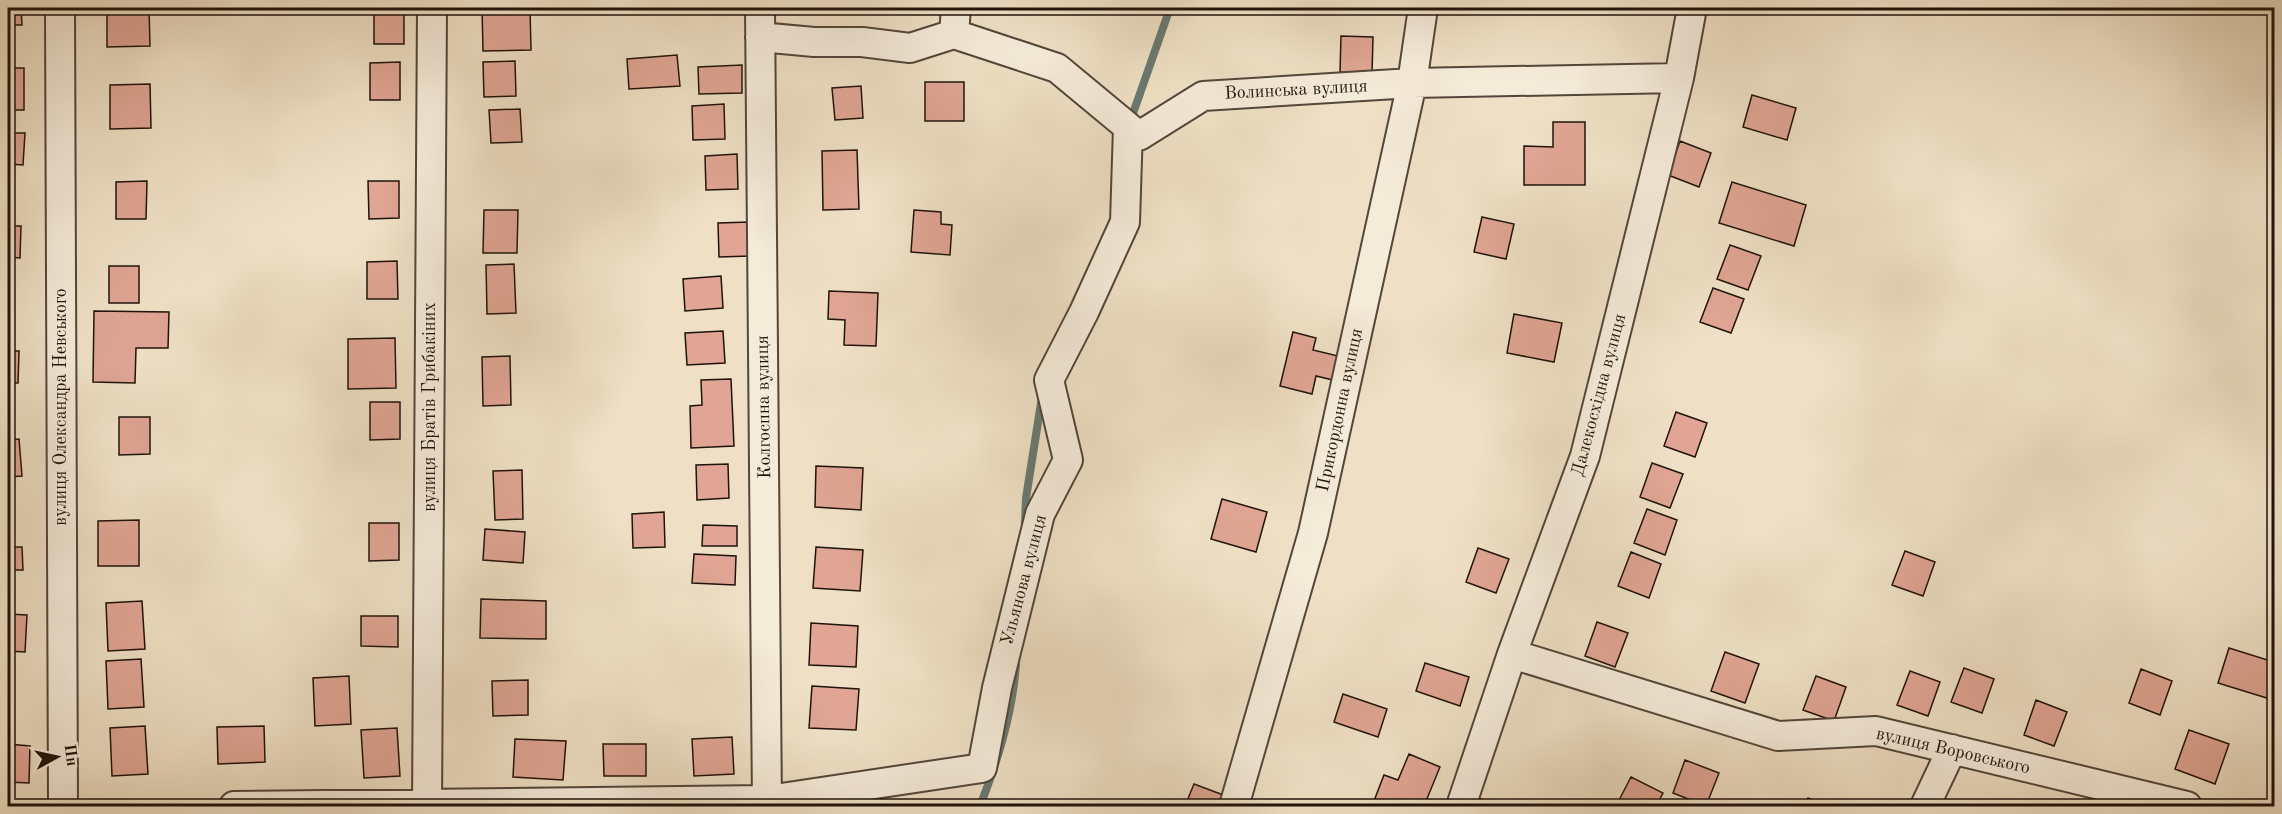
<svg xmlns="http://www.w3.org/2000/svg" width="2282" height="814" viewBox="0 0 2282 814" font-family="'Old Standard TT',serif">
<rect width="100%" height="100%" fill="#efe0c5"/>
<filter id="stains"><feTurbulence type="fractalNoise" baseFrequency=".00333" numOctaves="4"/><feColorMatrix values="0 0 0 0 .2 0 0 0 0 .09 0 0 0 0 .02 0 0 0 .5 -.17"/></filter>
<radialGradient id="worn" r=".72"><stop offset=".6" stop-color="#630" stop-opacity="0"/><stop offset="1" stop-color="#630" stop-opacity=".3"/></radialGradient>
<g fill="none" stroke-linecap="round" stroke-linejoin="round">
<path stroke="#697972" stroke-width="8" d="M 1130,122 L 1170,8
M 1025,524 L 1026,498 L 1042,397
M 980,806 C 998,760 1012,715 1016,665"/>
</g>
<path fill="#e0a594" stroke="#1f130b" stroke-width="1.5" d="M 8,8 L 21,8 L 22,25 L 8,25 Z
M 107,8 L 149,8 L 150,46 L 107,47 Z
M 374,8 L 404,8 L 404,44 L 374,44 Z
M 482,8 L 530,8 L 531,50 L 483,51 Z
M 1339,8 L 1372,8 L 1371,13 L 1339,12 Z
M 1341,36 L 1373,37 L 1372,74 L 1340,72 Z
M 677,55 L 680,86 L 629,89 L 627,59 Z
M 515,61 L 516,96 L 484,97 L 483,62 Z
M 400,62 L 400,100 L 370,100 L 370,63 Z
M 742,65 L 742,93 L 699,94 L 698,67 Z
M 8,68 L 24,68 L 24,110 L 8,110 Z
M 925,82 L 964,82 L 964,121 L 925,121 Z
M 150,84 L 151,128 L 110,129 L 110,85 Z
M 861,86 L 863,118 L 835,120 L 832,88 Z
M 1752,95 L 1796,108 L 1787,140 L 1743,127 Z
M 724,104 L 725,139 L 693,140 L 692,106 Z
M 520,109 L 522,142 L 491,143 L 489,110 Z
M 1553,122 L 1585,122 L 1585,185 L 1524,185 L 1524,146 L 1553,147 Z
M 8,133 L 25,133 L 23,165 L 8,164 Z
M 1680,141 L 1711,153 L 1699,187 L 1668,175 Z
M 857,150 L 859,209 L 823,210 L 822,151 Z
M 737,154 L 738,189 L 706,190 L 705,156 Z
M 147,181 L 146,219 L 116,219 L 116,182 Z
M 368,181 L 399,181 L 399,218 L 369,219 Z
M 1732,182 L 1806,205 L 1794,246 L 1719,223 Z
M 484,210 L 518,210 L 517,253 L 483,253 Z
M 914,210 L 941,212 L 941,224 L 952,225 L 950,255 L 911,252 Z
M 1482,217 L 1514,224 L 1506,259 L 1474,252 Z
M 750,222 L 751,256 L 719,257 L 718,223 Z
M 8,226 L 21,226 L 20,258 L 8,257 Z
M 1730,245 L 1761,256 L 1748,290 L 1717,279 Z
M 397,261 L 398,299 L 367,299 L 367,262 Z
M 514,264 L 516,313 L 487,314 L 486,265 Z
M 109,266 L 139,266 L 139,303 L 109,303 Z
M 721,276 L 723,308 L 685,311 L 683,279 Z
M 1713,288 L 1744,299 L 1731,333 L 1700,322 Z
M 829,291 L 878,293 L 876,346 L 844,345 L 845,320 L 828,319 Z
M 94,311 L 169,312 L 168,348 L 136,348 L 135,383 L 93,382 Z
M 1514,314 L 1562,323 L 1554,362 L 1507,353 Z
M 723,331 L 725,363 L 687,365 L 685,333 Z
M 1293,332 L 1316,338 L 1313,350 L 1338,356 L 1333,380 L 1316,376 L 1312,394 L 1280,386 Z
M 395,338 L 396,388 L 348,389 L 348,339 Z
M 8,351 L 19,351 L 18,383 L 8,383 Z
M 510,356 L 511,405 L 483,406 L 482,357 Z
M 731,379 L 734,446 L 691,448 L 690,406 L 702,405 L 701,380 Z
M 370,402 L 400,402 L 400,439 L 370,440 Z
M 1676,412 L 1707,423 L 1695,457 L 1664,446 Z
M 119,417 L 150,417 L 150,454 L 119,455 Z
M 19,439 L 22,476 L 8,477 L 8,440 Z
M 1652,463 L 1683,474 L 1670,508 L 1640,497 Z
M 728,464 L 729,498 L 697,500 L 696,465 Z
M 816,466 L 863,468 L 861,510 L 815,507 Z
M 522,470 L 523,519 L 495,520 L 493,471 Z
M 1222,499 L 1267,512 L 1256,552 L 1211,539 Z
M 1647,509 L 1677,520 L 1665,555 L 1634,543 Z
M 664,512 L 665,547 L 633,548 L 632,514 Z
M 139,520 L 139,566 L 98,566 L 98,521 Z
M 369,523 L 399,523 L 399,560 L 369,561 Z
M 703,525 L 737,526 L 737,546 L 702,546 Z
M 485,529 L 525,532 L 523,563 L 483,560 Z
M 8,547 L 22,547 L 23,570 L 8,570 Z
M 816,547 L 863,550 L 860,591 L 813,588 Z
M 1478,548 L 1509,559 L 1496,593 L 1466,582 Z
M 1905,551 L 1935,562 L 1923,596 L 1892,585 Z
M 1631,552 L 1661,564 L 1649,598 L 1618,586 Z
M 694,554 L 736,556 L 735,585 L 692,583 Z
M 481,599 L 546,601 L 546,639 L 480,638 Z
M 142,601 L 145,649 L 108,651 L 106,603 Z
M 8,614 L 27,615 L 25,652 L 8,651 Z
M 361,616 L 398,616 L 398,647 L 361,646 Z
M 1597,622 L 1628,633 L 1615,667 L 1585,656 Z
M 811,623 L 858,626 L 856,667 L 809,665 Z
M 2229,648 L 2274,662 L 2274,685 L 2270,699 L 2218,683 Z
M 1725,652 L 1759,664 L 1745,703 L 1711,691 Z
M 141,659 L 144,707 L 108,709 L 106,661 Z
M 1425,663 L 1469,677 L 1460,706 L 1416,691 Z
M 1964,668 L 1994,679 L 1982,713 L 1951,702 Z
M 2141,669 L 2172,681 L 2160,715 L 2129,703 Z
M 1910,671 L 1940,682 L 1928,716 L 1897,705 Z
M 349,676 L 351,724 L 315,726 L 313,678 Z
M 1816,676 L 1846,687 L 1834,721 L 1803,710 Z
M 528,680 L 528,715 L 493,716 L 492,681 Z
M 812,686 L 859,689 L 856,730 L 809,728 Z
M 1343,694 L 1387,709 L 1378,737 L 1334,722 Z
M 2036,700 L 2067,712 L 2054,746 L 2024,735 Z
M 145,726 L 148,774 L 112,776 L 110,728 Z
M 264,726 L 265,762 L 218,764 L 217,727 Z
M 397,728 L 400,776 L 364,778 L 361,730 Z
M 2189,730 L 2229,744 L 2215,784 L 2175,769 Z
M 732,737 L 734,774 L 694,776 L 692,739 Z
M 515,739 L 566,741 L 563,780 L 513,777 Z
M 8,744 L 30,746 L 29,783 L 8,782 Z
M 603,744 L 646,744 L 646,776 L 604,776 Z
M 1409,754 L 1440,767 L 1424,806 L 1372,806 L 1384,775 L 1398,780 Z
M 1685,760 L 1719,773 L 1706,806 L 1673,793 Z
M 1631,777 L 1663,793 L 1656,806 L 1616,806 Z
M 1194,784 L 1226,796 L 1222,806 L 1185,806 Z
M 1478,798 L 1504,806 L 1475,806 Z
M 1808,798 L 1830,806 L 1805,806 Z"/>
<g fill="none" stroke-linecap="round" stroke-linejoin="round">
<defs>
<path id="street" d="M 60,8 L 63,806
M 760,8 L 767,806
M 954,34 L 1057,68 L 1139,136 L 1203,96 L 1412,83 L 1679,78
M 954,34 L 956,8
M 760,37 L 814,42 L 862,42 L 910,48 L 954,34
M 1512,654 L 1778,736 L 1876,731 L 2187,806
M 234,806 L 768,800 L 982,768 L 997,688 L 1040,514 L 1068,460 L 1049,380 L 1084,312 L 1125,222 L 1128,127
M 427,806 L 432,8
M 1234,806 L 1313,533 L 1412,83 L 1423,8
M 1461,806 L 1512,654 L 1585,456 L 1679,78 L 1692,8
M 1925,806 L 1952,749"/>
</defs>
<use href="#street" stroke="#53463a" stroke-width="32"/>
<use href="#street" stroke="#f5ebd9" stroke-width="28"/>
</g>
<g text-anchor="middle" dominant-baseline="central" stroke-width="4.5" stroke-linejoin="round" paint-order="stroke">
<g font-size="18" fill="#1f130b" stroke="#f5ebd9">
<text transform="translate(1296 90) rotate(-3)">Волинська вулиця</text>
<text transform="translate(1599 395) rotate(-75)">Далекосхідна вулиця</text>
<text transform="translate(61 407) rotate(-90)">вулиця Олександра Невського</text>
<text transform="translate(430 407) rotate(-90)">вулиця Братів Грибакіних</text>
<text transform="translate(764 407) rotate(-91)">Колгоспна вулиця</text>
<text transform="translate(1340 410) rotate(-78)">Прикордонна вулиця</text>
<text transform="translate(1024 580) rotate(-75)">Ульянова вулиця</text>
<text transform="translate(1953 751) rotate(13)">вулиця Воровського</text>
</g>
</g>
<rect width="2282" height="814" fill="none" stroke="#efe0c5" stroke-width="30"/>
<rect x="9" y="9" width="2264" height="796" fill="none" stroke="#1f130b" stroke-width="3"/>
<rect x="15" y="15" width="2252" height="784" fill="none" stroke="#1f130b" stroke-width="1.5"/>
<g transform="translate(57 757) rotate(82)" stroke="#f5ebd9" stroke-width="4.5" paint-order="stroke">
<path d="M0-4.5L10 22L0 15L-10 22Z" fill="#1f130b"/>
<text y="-9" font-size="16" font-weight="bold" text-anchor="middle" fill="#1f130b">Пн</text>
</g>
<rect width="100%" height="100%" filter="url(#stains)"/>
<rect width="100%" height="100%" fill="url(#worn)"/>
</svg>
